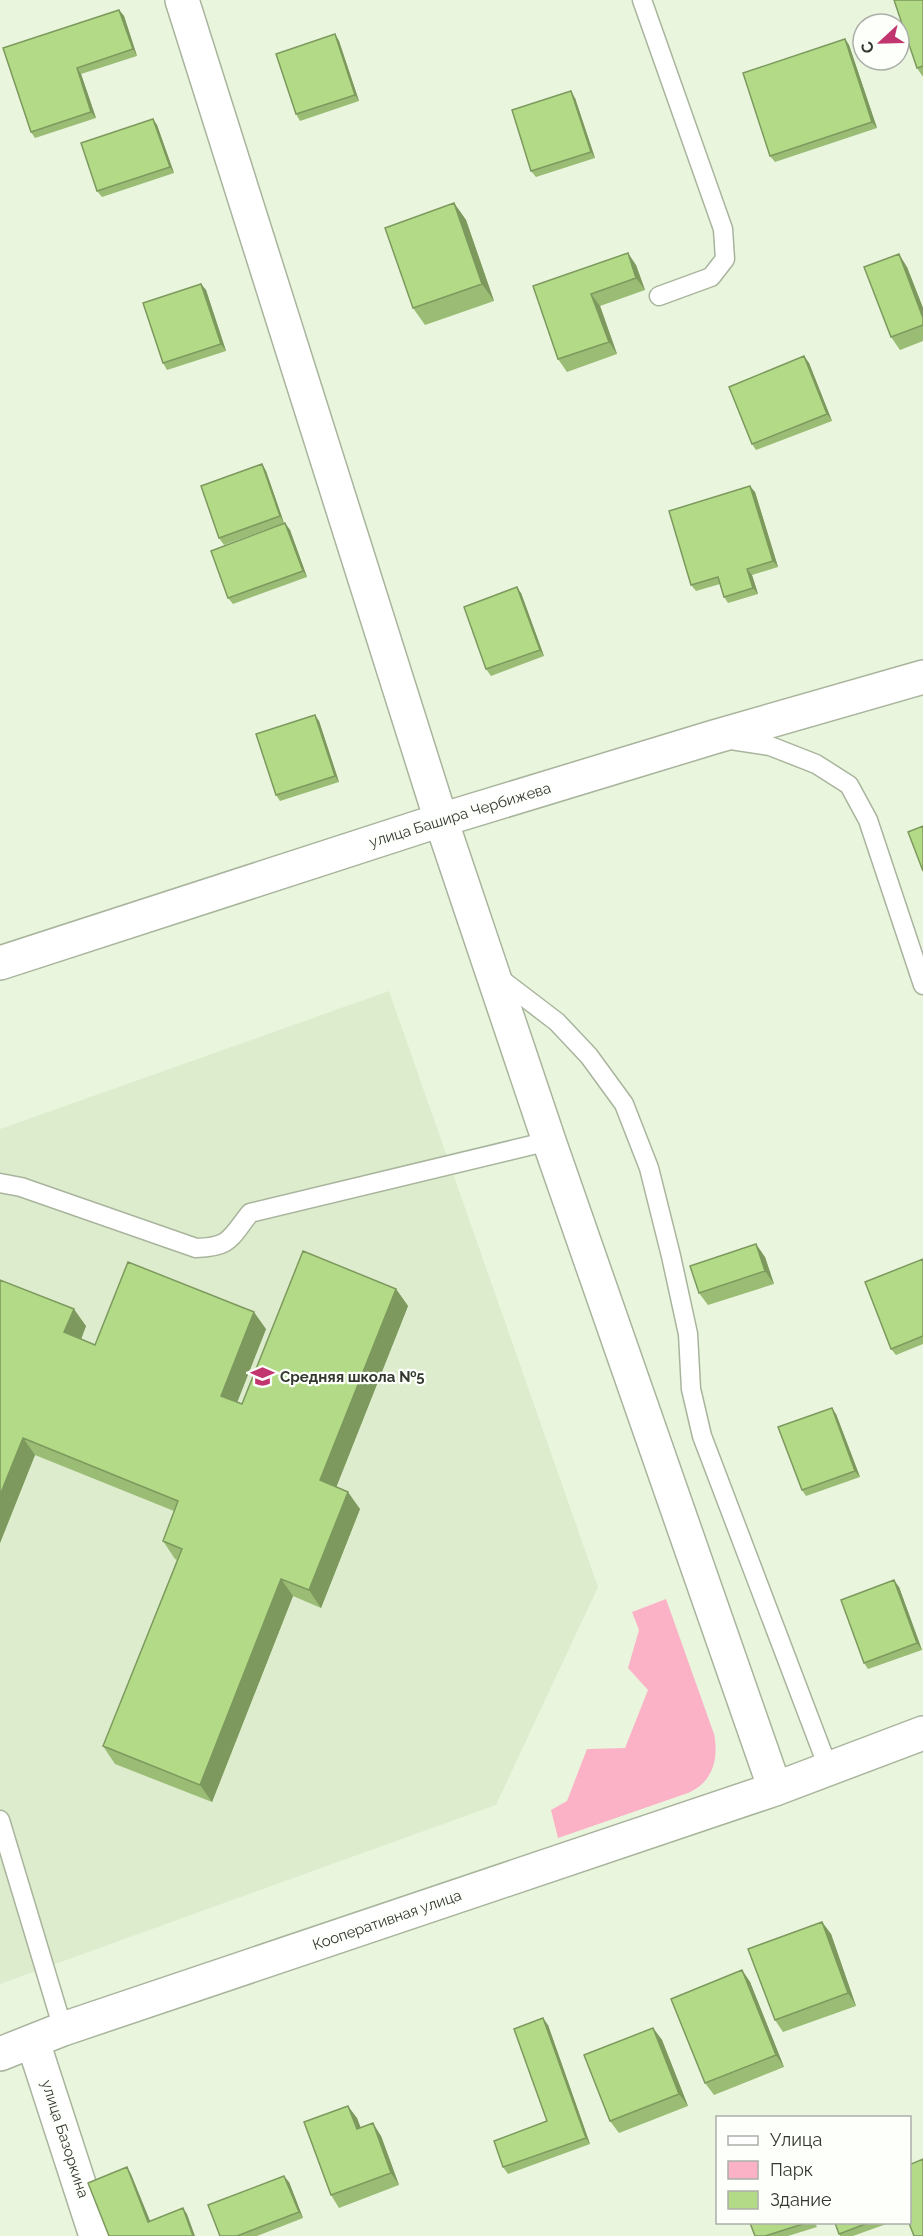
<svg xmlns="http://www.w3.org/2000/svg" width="923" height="2236" viewBox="0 0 923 2236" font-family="Raleway,sans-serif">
<rect width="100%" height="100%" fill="#e9f6dd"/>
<path fill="#ddeccd" d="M 389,991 L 598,1587 L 496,1805 L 0,1984 L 0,1129 Z"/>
<path fill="#fbb2c7" d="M 666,1599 L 714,1734 C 719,1759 713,1782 688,1793 L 558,1838 L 551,1810 L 567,1801 L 587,1749 L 625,1748 L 648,1690 L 628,1668 L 639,1630 L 632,1612 Z"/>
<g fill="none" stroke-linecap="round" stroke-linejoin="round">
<defs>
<path id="service" d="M 642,0 L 723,229 L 725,259 L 711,277 L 659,296
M 731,740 L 770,746 L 816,764 L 849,785 L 868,820 L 923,985
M 498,977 L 557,1022 L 589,1056 L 624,1104 L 649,1168 L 671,1256 L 688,1334 L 691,1389 L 702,1436 L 829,1770
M 0,1183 L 21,1187 L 196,1248 C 231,1247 230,1238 250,1213 L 549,1141
M 0,1820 L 63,2029"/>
<path id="minor" d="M 182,0 L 441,820 L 549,1141 L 775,1789
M 0,963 L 441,820 L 714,737 L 923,677
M 33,2042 L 96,2236
M 0,2054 L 63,2029 L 775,1789 L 923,1733"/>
</defs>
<use href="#service" stroke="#a9b49d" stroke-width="21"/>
<use href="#minor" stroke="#a9b49d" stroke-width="36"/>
<use href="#service" stroke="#fff" stroke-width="18"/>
<use href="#minor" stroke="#fff" stroke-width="33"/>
</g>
<path fill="#9abc74" d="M 923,0 L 923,77 L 917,68 Z
M 119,10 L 124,16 L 137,56 L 81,74 L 96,118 L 35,138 L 31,132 Z
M 335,34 L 339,41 L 359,101 L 300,121 L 296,114 Z
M 845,39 L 849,45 L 877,128 L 775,162 L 770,156 Z
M 575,98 L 595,158 L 536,177 L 531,171 Z
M 153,119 L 157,125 L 174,173 L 102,197 L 97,191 Z
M 454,203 L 466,220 L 494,301 L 425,325 L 413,308 Z
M 636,265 L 645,290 L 600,306 L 617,354 L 567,372 L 558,359 L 533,286 Z
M 907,267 L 923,308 L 923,341 L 900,350 L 891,337 Z
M 201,284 L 206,290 L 226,351 L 167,370 L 163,363 Z
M 804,356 L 809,363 L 832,421 L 756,450 L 752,444 Z
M 262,464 L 266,471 L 284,523 L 224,545 L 219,538 Z
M 755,492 L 778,567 L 752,575 L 758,594 L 728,603 L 724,597 L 720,584 L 696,591 L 691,585 Z
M 285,523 L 290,530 L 307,577 L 233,604 L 228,598 Z
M 521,593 L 544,656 L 491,676 L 486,669 Z
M 319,721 L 339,782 L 280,801 L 276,795 Z
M 765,1257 L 774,1284 L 708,1305 L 699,1293 Z
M 923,1259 L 923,1344 L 896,1355 L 891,1349 Z
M 0,1280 L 86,1326 L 81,1339 L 95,1345 L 266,1329 L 237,1402 L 242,1404 L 396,1289 L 408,1306 L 336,1487 L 360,1509 L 321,1608 L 293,1596 L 212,1802 L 115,1764 L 103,1746 L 177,1560 L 175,1559 L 163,1541 L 174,1511 L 35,1455 L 0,1543 Z
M 836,1414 L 860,1477 L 806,1496 L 802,1490 Z
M 899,1587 L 922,1650 L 868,1669 L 864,1663 Z
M 822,1922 L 831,1934 L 856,2006 L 783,2032 L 775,2020 Z
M 742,1970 L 750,1982 L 784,2067 L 714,2095 L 705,2083 Z
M 548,2025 L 590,2144 L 508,2174 L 503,2167 L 547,2121 Z
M 653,2028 L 662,2040 L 688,2106 L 619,2133 L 610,2121 Z
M 357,2118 L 360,2128 L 381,2136 L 399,2185 L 339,2208 L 331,2195 Z
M 289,2182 L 303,2218 L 257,2236 L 220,2236 Z
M 750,2223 L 815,2223 L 817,2227 L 788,2236 L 755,2236 Z
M 835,2223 L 889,2223 L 853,2236 L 840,2236 Z"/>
<path fill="#7d995e" d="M 119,10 L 124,16 L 137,56 L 133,49 Z
M 335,34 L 339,41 L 359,101 L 355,95 Z
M 845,39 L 849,45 L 877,128 L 872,122 Z
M 77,68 L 81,74 L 96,118 L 91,112 Z
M 571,91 L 575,98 L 595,158 L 591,152 Z
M 153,119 L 157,125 L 174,173 L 170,167 Z
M 454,203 L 466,220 L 494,301 L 482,284 Z
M 628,253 L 636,265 L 645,290 L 636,278 Z
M 899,254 L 907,267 L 923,308 L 923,318 Z
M 201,284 L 206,290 L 226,351 L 221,344 Z
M 591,294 L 600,306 L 617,354 L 609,342 Z
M 804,356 L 809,363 L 832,421 L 827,414 Z
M 262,464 L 266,471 L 284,523 L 280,516 Z
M 750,486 L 755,492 L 778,567 L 773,561 Z
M 285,523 L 290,530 L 307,577 L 303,571 Z
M 747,569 L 752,575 L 758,594 L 753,588 Z
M 517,587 L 521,593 L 544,656 L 540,650 Z
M 315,715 L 319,721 L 339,782 L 335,776 Z
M 756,1244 L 765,1257 L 774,1284 L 765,1271 Z
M 396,1289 L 408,1306 L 332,1498 L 320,1480 Z
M 74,1309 L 86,1326 L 77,1350 L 64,1332 Z
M 254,1312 L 266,1329 L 233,1413 L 221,1396 Z
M 832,1408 L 836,1414 L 860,1477 L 855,1471 Z
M 23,1438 L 35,1455 L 0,1543 L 0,1495 Z
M 348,1492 L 360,1509 L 321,1608 L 309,1590 Z
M 281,1579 L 293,1596 L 212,1802 L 200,1785 Z
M 894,1580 L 899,1587 L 922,1650 L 917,1643 Z
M 822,1922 L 831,1934 L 856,2006 L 848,1993 Z
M 742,1970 L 750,1982 L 784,2067 L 776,2055 Z
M 543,2018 L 548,2025 L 590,2144 L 586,2138 Z
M 653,2028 L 662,2040 L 688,2106 L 679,2094 Z
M 348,2106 L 357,2118 L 366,2141 L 357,2129 Z
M 373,2123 L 381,2136 L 399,2185 L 391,2173 Z
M 127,2167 L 131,2174 L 153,2228 L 148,2222 Z
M 284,2176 L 289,2182 L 303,2218 L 299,2212 Z
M 183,2208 L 187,2214 L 195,2236 L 193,2236 Z"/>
<path fill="#b3db87" stroke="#7d995e" stroke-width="1.5" d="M 894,0 L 923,0 L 923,66 L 917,68 Z
M 119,10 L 133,49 L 77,68 L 91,112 L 31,132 L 3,48 Z
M 335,34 L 355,95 L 296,114 L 276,54 Z
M 845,39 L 872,122 L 770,156 L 743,73 Z
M 571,91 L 591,152 L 531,171 L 512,110 Z
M 153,119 L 170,167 L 97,191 L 81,143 Z
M 454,203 L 482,284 L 413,308 L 385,228 Z
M 628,253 L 636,278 L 591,294 L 609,342 L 558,359 L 533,286 Z
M 899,254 L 923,318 L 923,325 L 891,337 L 864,267 Z
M 201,284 L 221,344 L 163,363 L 143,303 Z
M 804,356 L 827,414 L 752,444 L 729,387 Z
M 262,464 L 280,516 L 219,538 L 201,486 Z
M 750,486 L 773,561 L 747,569 L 753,588 L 724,597 L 718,577 L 691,585 L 669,511 Z
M 285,523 L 303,571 L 228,598 L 211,551 Z
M 517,587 L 540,650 L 486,669 L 464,607 Z
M 315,715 L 335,776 L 276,795 L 256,734 Z
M 923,826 L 923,871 L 908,832 Z
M 756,1244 L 765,1271 L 699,1293 L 690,1266 Z
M 303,1251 L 396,1289 L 320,1480 L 348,1492 L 309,1590 L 281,1579 L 200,1785 L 103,1746 L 182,1549 L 163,1541 L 178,1501 L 23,1438 L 0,1495 L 0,1280 L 74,1309 L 64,1332 L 95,1345 L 128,1262 L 254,1312 L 221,1396 L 242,1404 Z
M 923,1259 L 923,1336 L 891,1349 L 865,1282 Z
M 832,1408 L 855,1471 L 802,1490 L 778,1427 Z
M 894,1580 L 917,1643 L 864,1663 L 841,1600 Z
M 822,1922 L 848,1993 L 775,2020 L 748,1949 Z
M 742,1970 L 776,2055 L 705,2083 L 671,1999 Z
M 543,2018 L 586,2138 L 503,2167 L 494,2141 L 547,2121 L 514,2029 Z
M 653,2028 L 679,2094 L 610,2121 L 584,2055 Z
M 348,2106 L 357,2129 L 373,2123 L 391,2173 L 331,2195 L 304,2122 Z
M 923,2159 L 923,2236 L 914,2236 L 909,2223 L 909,2165 Z
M 127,2167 L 148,2222 L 183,2208 L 193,2236 L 109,2236 L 88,2183 Z
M 284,2176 L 299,2212 L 237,2236 L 220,2236 L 208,2205 Z
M 750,2223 L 806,2223 L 765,2236 L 755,2236 Z
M 835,2223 L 868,2223 L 839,2234 Z"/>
<defs>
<symbol id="school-bare" viewBox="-9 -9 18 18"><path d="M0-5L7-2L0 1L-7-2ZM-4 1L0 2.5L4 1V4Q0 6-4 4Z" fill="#c1366f" stroke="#fcfffa" stroke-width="2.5" paint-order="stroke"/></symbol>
</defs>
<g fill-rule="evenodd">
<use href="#school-bare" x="246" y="1360" width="33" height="33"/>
</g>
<g text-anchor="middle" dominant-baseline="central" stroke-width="4.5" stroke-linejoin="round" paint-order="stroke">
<g font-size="15" fill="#33382f" stroke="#fcfffa">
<text transform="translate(460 815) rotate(-17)">улица Башира Чербижева</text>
<text transform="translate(387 1920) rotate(-19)">Кооперативная улица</text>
<text transform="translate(65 2139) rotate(72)">улица Базоркина</text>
</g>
<g font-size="15" font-weight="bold" fill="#33382f" stroke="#fcfffa" text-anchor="start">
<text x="280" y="1377">Средняя школа №5</text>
</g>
</g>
<rect x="716" y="2116" width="195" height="108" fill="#fcfffa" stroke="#acafa9" stroke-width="1.5"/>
<rect x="728" y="2136" width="30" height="9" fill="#ffffff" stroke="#acafa9" stroke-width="1.5"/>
<text x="770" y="2146" font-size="18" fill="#33382f">Улица</text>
<rect x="728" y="2161" width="30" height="18" fill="#fbb2c7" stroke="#acafa9" stroke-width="1.5"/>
<text x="770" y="2176" font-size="18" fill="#33382f">Парк</text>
<rect x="728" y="2191" width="30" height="18" fill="#b3db87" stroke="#acafa9" stroke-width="1.5"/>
<text x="770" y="2206" font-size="18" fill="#33382f">Здание</text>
<g transform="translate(881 42) rotate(248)"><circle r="28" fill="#fcfffa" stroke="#acafa9" stroke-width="1.5"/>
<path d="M0-4.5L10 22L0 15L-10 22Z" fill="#c1366f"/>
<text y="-9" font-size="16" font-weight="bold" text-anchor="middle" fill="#33382f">С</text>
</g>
</svg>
